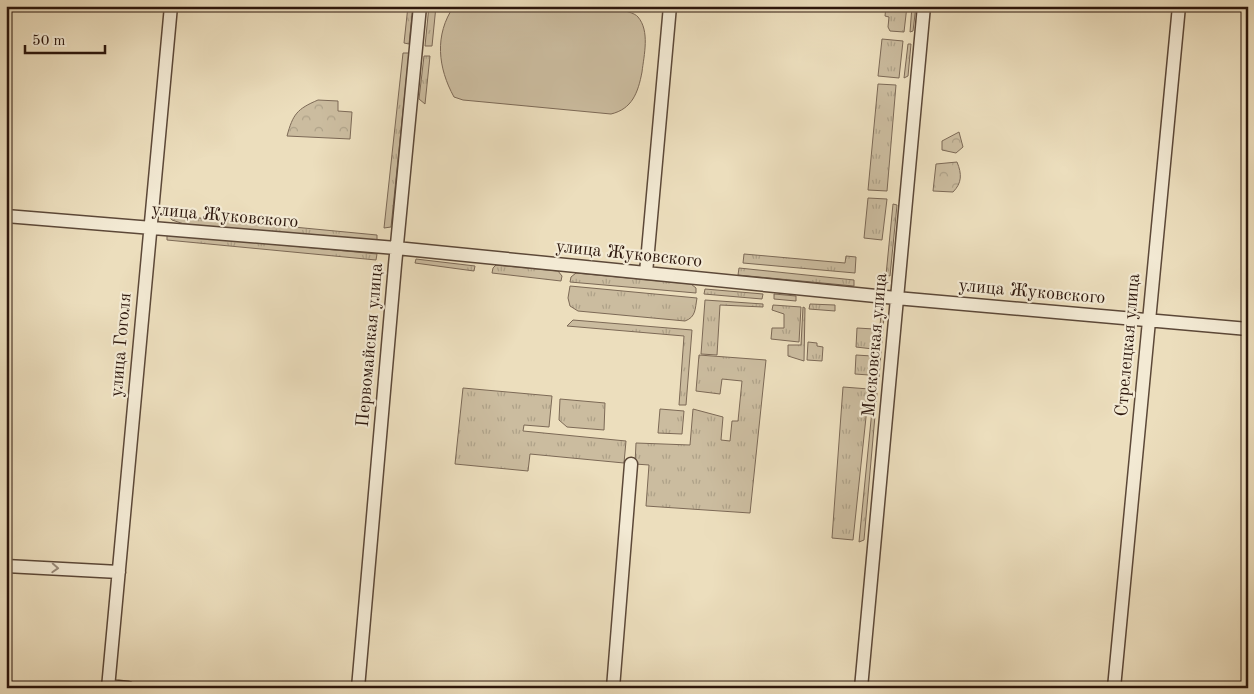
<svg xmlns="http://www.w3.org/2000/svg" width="1254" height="694" viewBox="0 0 1254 694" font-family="'Old Standard TT',serif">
<defs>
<pattern id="grass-tufts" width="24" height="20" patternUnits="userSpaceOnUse" patternTransform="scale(1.25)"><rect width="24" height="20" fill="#cbbc9f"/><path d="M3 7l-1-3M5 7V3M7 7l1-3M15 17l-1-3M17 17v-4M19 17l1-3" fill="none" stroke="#aea188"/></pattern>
<pattern id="forest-crowns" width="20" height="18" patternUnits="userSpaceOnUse" patternTransform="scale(1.25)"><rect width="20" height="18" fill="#cbbc9f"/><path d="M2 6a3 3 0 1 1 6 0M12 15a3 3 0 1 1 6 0" fill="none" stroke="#aea188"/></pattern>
</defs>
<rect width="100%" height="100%" fill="#ecdebd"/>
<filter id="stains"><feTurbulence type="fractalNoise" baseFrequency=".004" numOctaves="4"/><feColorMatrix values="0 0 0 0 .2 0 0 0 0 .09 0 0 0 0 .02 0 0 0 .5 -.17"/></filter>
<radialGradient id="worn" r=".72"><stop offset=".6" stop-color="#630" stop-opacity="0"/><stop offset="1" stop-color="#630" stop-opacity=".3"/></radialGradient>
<path fill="url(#grass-tufts)" stroke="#7c6956" d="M 408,6 L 413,6 L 409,44 L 404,43 Z
M 429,6 L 436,6 L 432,46 L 425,46 Z
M 886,6 L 907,6 L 904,32 L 890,31 L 888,27 L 889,17 L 885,16 Z
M 912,6 L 916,6 L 913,31 L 910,32 Z
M 882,39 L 903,41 L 899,78 L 878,76 Z
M 908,44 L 911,44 L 908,76 L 904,78 Z
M 403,53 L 409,53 L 391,227 L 384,228 Z
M 424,56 L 430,56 L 425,104 L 419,99 Z
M 878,84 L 896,85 L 887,191 L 868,190 Z
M 868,198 L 887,199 L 882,240 L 864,238 Z
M 893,204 L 897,205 L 890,276 L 886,275 Z
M 168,215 L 377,235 L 377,242 L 184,224 L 172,220 Z
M 167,234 L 377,254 L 376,260 L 167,240 Z
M 744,254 L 845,263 L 846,256 L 856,257 L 855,273 L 743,263 Z
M 416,259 L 475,266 L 474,271 L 415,263 Z
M 496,265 L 558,271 L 562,276 L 561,281 L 492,273 L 493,268 Z
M 739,268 L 854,280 L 854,286 L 738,275 Z
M 576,273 L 691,284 L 696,288 L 696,293 L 570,282 L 571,277 Z
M 570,286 L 697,298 C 695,309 696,317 685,321 L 578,311 L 570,306 L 568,298 Z
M 705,289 L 763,294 L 762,299 L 704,294 Z
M 774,294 L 796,296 L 796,301 L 774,299 Z
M 705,300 L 763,304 L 763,307 L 720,305 L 717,355 L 701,354 Z
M 810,304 L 835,305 L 835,311 L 809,309 Z
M 773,305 L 801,307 L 799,342 L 771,339 L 772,328 L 784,328 L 784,314 L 772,310 Z
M 803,307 L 805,308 L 804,361 L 788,356 L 788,345 L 801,345 Z
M 881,315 L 884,316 L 879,377 L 875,376 Z
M 573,320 L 692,330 L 686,405 L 679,405 L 684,336 L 567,326 Z
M 857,328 L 874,329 L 873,349 L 856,347 Z
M 808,342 L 817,343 L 817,346 L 823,347 L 822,361 L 807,360 Z
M 699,355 L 766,360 L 750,513 L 646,506 L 649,465 L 635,464 L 636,443 L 690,445 L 693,409 L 723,417 L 721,440 L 730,441 L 732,421 L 738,421 L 742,381 L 722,379 L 720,394 L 696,391 Z
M 856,355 L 872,356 L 869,375 L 855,374 Z
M 843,387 L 869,389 L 853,540 L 832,538 Z
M 463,388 L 552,396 L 549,427 L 524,425 L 523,431 L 626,441 L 624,463 L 530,454 L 528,471 L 455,464 Z
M 874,390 L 877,393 L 864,540 L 859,542 Z
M 560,399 L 605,403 L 604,430 L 567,427 L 559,420 Z
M 660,409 L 684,411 L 682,434 L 658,433 Z"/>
<path fill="url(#forest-crowns)" stroke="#7c6956" d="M 318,100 L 338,101 L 338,111 L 352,112 L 350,139 L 287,136 C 293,114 297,109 318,100 Z
M 959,132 L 963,147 L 956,153 L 942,150 L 942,141 Z
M 957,162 C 962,174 962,183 953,192 L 933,191 L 936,164 Z"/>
<path fill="#cbbc9f" stroke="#7c6956" d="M 454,6 C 482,6 625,0 638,17 C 650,31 644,55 642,72 C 638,93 632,109 611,114 L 463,100 L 454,97 C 438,68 434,35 454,6 Z"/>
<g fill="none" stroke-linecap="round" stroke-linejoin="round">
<defs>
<path id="minor" d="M 6,216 L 396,248 L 896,298 L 1248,329
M 646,273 L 670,6
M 6,566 L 119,572
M 108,686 L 128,688
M 108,688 L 171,6
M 358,688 L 395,265 L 420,6
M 613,688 L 631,464
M 861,688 L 924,6
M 1114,688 L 1179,6"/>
</defs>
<use href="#minor" stroke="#5c4838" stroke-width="15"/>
<use href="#minor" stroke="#f3ead4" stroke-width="12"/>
</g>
<defs><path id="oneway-chevron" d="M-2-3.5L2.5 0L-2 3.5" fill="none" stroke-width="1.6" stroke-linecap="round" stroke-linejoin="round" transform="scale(1.25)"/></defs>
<use stroke="#998b7a" href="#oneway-chevron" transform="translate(55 568) rotate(3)"/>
<g text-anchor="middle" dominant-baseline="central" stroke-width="4.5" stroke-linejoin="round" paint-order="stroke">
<g font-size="18" fill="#2c160c" stroke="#f3ead4">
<text transform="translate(225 216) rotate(5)">улица Жуковского</text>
<text transform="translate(629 254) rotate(6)">улица Жуковского</text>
<text transform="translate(1032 292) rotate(5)">улица Жуковского</text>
<text transform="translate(121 345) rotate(-85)">улица Гоголя</text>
<text transform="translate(370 345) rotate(-85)">Первомайская улица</text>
<text transform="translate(875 345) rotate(-85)">Московская улица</text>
<text transform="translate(1128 345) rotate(-85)">Стрелецкая улица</text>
</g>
</g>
<rect width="1254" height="694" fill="none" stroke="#ecdebd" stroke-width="25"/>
<rect x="8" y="8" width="1239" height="679" fill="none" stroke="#2c160c" stroke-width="2.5"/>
<rect x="12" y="12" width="1229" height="669" fill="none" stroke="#2c160c"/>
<path d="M25 45v8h80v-8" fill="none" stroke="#2c160c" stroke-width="2.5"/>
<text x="32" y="45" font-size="15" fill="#2c160c" stroke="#f3ead4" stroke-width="4" paint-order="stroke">50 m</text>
<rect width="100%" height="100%" filter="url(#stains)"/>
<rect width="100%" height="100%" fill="url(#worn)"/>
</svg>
